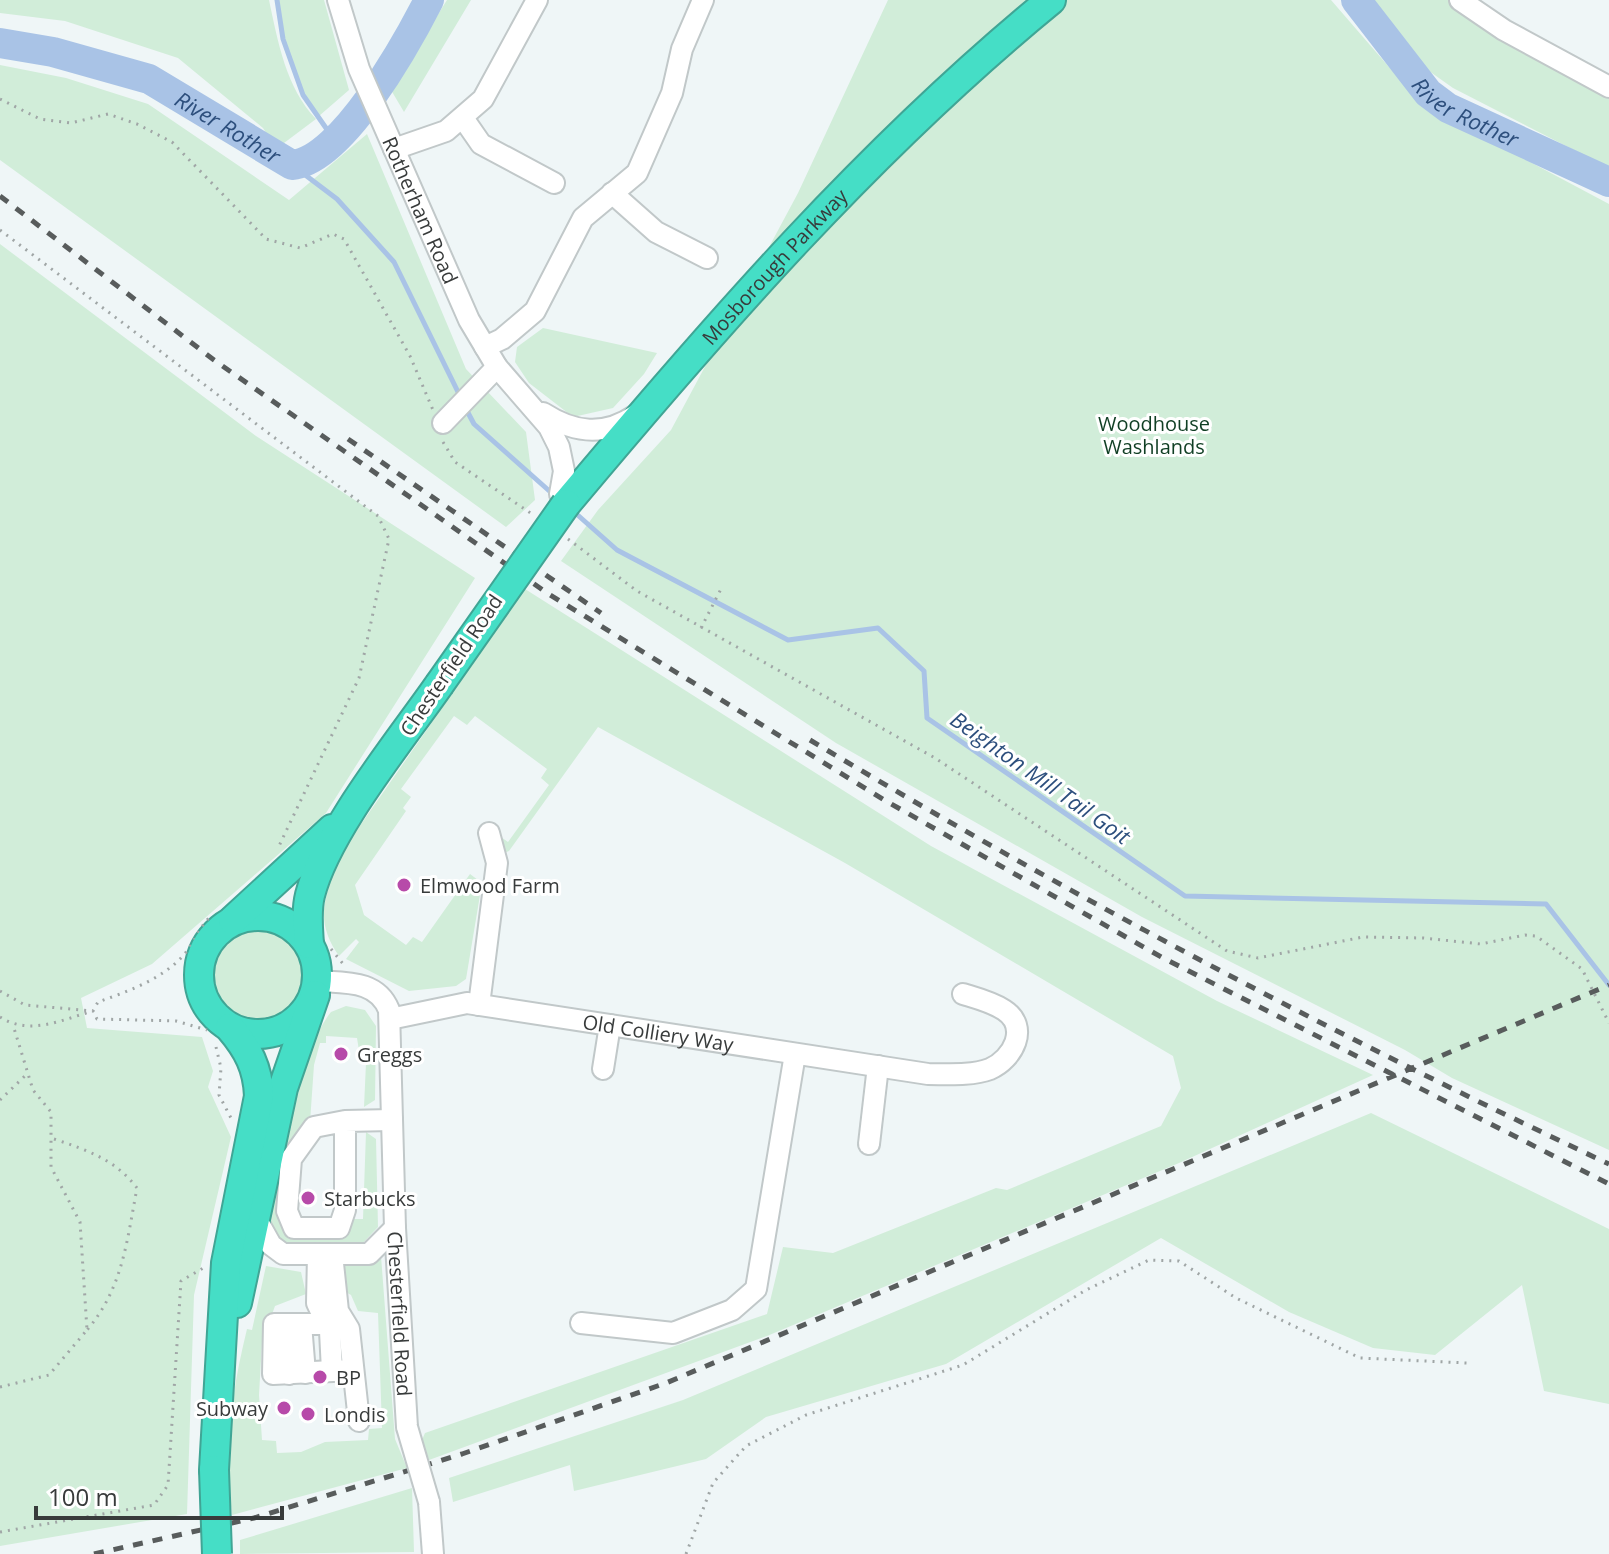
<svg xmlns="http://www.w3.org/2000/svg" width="1609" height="1554" viewBox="0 0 1609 1554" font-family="'Open Sans',sans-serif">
<rect width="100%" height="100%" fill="#eff6f7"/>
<path fill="#d1edd9" d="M 0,0 L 269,0 C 278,42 286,88 316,119 L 276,149 L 263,128 L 178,58 L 65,21 L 0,13 Z
M 277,0 L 324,0 L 349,90 L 319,116 C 293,82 283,42 277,0 Z
M 447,0 L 471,0 L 404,112 L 391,90 Z
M 888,0 L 1331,0 L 1421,104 L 1609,204 L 1609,1150 L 1452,1078 L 1405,1050 L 1142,917 L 836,743 L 561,561 L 598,510 L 671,430 L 798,193 Z
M 1372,0 L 1453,0 L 1507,41 L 1609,99 L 1609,168 L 1453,88 L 1429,71 Z
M 0,65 L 66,78 L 148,104 L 289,200 L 367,134 L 466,369 L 526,432 L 535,500 L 506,527 L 0,160 Z
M 0,244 L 256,436 L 475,578 L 326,813 L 152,964 L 81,998 L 87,1028 L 202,1037 L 213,1071 L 208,1087 L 231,1137 L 194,1295 L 187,1514 L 0,1546 Z
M 543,328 L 657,353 L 644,374 L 613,408 L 573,417 L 529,383 L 515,362 L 517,347 Z
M 525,589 L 931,846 L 1217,1001 L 1373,1075 L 1179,1163 L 767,1336 L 429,1460 L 422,1440 L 425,1433 L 767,1314 L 783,1247 L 833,1253 L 996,1188 L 1007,1190 L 1161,1126 L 1181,1088 L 1173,1056 L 845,863 L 598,727 L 509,851 L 504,853 L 498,835 L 508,842 L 549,785 L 541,778 L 547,769 L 475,716 L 467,725 L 454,716 L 401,789 L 411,797 L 403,808 L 406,811 L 355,885 L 364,915 L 406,945 L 413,937 L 422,942 L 470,874 L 482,883 L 466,979 L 456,986 L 409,991 L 346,959 L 359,942 L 356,939 L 339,956 C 325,936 320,917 327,894 L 322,888 L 336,860 Z
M213 977a46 46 0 1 1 92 0a46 46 0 1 1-92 0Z
M 346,1006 L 365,1010 L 376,1026 L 375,1100 L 364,1107 L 366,1063 L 361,1063 L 357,1038 L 326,1036 L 326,1043 L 320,1043 L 314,1065 L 310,1122 L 285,1163 L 302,1235 L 348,1235 L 353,1219 L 363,1219 L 366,1132 L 376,1139 L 378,1227 L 361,1245 C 342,1246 296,1252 281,1239 C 275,1234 269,1220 269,1212 C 267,1169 304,1045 331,1012 Z
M 1371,1113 L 1609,1229 L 1609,1404 L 1544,1391 L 1522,1285 L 1435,1355 L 1373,1348 L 1289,1312 L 1161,1238 L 946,1364 L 766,1417 L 706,1459 L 574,1491 L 570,1465 L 453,1502 L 449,1478 L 683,1400 Z
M 381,1256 L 395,1439 L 407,1468 L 232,1515 C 224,1447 231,1395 247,1329 L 252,1330 L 266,1266 L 301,1272 L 306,1294 L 275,1306 L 262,1342 L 259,1395 L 262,1440 L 276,1441 L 277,1453 L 301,1452 L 325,1442 L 368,1440 L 369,1429 L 382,1428 L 378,1313 L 358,1311 L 351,1295 L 344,1291 L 343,1266 Z
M 412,1488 L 414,1552 L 240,1554 L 240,1540 Z"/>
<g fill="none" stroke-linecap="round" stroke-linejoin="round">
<path stroke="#a9c3e6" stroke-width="5" d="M 277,0 L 283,39 L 303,95 L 335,141
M 292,165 L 337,199 L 394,262 L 460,396
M 466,409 L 474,424 L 555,496
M 572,510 L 617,550 L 788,640 L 878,628 L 924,671 L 927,718 L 1185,896 L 1546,904 L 1609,985"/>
<g stroke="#a9c3e6" stroke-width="30">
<path id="s1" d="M 1356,0 L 1428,93 L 1448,108 L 1609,182"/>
<path id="s2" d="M 0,43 L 53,52 L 149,79 L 292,165 C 342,161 407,43 429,0"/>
</g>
<defs>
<g id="minor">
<path id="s3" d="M 338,0 L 359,69 L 469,320 L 497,367 L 549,427 L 559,447 L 564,471 L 560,494"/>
<path d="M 1460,0 L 1504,30 L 1609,87"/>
<path d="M 463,118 L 481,144 L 554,183"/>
<path d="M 394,149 L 446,131 L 483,99 L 537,0"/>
<path d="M 612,193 L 656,232 L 707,258"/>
<path d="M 485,347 L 502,339 L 535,311 L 583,218 L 637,173 L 672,93 L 682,49 L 703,0"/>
<path d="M 543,413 C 574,433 604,437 636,415"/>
<path d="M 443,423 L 497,367"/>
<path id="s4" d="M 318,981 C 346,983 377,980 389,1010 L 395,1228 L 407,1427"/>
<path d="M 479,1005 L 497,863 L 489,833"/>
<path id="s5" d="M 390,1019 L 467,1003 L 928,1074 C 948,1074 971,1076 990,1069 C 1013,1059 1030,1027 1004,1010 C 992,1002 976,998 963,994"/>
<path d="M 603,1069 L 610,1025"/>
<path d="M 345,1121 L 314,1127 L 291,1159 L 287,1211 L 294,1228 L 339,1228 L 345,1210 L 345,1121 L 392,1120"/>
<path d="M 869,1144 L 878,1066"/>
<path d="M 257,1220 L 271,1245 L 283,1254 L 369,1254 L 395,1228"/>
<path d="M 318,1254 L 317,1303 L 330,1331 L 332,1371"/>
<path d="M 332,1254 L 338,1311 L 349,1329 L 359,1421"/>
<path d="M 581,1323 L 673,1333 L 732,1310 L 756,1289 L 795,1054"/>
<path d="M 284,1324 L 289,1374"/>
<path d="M 301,1324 L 305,1373"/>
<path d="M 326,1324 L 274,1324 L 273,1374 L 353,1370"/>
<path d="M 429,1502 L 433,1554"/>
</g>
<g id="highway">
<path id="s6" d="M 566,504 C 716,325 870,148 1051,0"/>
<circle cx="258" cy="975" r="59"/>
<path d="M 233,920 L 332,829"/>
<path d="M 309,944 C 308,928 306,911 310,895 C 326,831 400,741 439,685"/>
<path d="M 237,1303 L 283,1088 L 315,995"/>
<path d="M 214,1470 L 226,1263 L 259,1096 C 258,1068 248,1049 230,1028"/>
</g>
</defs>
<use href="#minor" stroke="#c1c8c9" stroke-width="24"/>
<use href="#highway" stroke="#40a595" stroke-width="32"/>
<path stroke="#a0a6a6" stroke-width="3" stroke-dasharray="2 6" stroke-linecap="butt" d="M 0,99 L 40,119 L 71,123 L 108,114 L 137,124 L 172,142 L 266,239 L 300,248 L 333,234 L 344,239 L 410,356 L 433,410
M 0,230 L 378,516 L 389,539 L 359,678 L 279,846
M 443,442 L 455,462 L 532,514
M 568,539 L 637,591 L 935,758 L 1227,951 L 1258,958 L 1363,937 L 1423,938 L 1481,944 L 1525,935 L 1536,936 L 1582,969 L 1609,1023
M 701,628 L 722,587
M 331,949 L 344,965
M 0,991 L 25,1005 L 93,1011 L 97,1019 L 176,1021 L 207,1030
M 0,1017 C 30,1036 61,1020 93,1011 L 98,1002 C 129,991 166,978 187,951 C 196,939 200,926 212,915
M 216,1047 L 221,1068 L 219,1095 L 232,1120
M 0,1100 L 28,1073
M 54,1139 C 87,1150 116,1160 137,1188 C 127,1240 123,1288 87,1330
M 0,1387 L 49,1375 L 87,1330 L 80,1222 L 51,1167 L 51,1112 L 33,1090 L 13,1025
M 0,1532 L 154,1505 L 168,1485 L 181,1281 L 205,1267
M 686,1554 L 713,1483 L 746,1446 L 806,1415 L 963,1365 L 1086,1290 L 1149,1260 L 1179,1261 L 1236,1298 L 1360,1358 L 1467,1363"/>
<use href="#minor" stroke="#fff" stroke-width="20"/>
<use href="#highway" stroke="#45dec6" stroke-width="28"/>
<path stroke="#585c5c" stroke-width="5" stroke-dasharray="10 10" stroke-linecap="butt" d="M 0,196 L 214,360 L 547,593 L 886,801 L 1163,958 L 1609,1184
M 348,439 L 601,613
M 810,740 C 1068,895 1337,1036 1609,1164
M 94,1554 L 254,1518 L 462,1454 L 666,1383 L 1609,985"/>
<defs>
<path id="minor-bridge" d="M 407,1427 L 429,1502"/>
<path id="highway-bridge" d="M 439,685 L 566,504
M 214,1470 L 217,1554"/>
</defs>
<use href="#minor-bridge" stroke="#c1c8c9" stroke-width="24" stroke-linecap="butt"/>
<use href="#highway-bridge" stroke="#40a595" stroke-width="32" stroke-linecap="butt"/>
<use href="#minor-bridge" stroke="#fff" stroke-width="20"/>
<use href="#highway-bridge" stroke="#45dec6" stroke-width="28"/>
</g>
<g fill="#b74aa9" stroke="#fff" stroke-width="3">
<circle cx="404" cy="885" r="8"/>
<circle cx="341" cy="1054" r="8"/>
<circle cx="308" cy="1198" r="8"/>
<circle cx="320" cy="1377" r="8"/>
<circle cx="284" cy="1408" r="8"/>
<circle cx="308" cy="1414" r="8"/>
</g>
<g text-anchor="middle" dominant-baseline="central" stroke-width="6" stroke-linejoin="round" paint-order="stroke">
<g font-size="20" fill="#383b3b" stroke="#fff">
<text stroke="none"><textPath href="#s3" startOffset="226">Rotherham Road</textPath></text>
<text stroke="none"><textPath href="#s6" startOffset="316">Mosborough Parkway</textPath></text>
<text transform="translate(451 665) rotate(-56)">Chesterfield Road</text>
<text stroke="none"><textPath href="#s5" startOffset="272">Old Colliery Way</textPath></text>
<text stroke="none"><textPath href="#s4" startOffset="386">Chesterfield Road</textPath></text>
</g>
<g font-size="20" fill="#103f24" stroke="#fff">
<text x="1154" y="423">Woodhouse<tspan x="1154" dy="23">Washlands</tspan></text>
</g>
<g font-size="20" fill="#383b3b" stroke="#fff" text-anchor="start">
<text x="420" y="885">Elmwood Farm</text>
<text x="357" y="1054">Greggs</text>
<text x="324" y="1198">Starbucks</text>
<text x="336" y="1377">BP</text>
<text x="268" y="1408" text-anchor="end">Subway</text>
<text x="324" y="1414">Londis</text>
</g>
<g font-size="22" font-style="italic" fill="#2d4f7d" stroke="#fff">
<text stroke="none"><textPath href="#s1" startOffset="160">River Rother</textPath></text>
<text stroke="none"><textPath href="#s2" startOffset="246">River Rother</textPath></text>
<text transform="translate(1041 777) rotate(35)">Beighton Mill Tail Goit</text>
</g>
</g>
<path d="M36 1506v12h246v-12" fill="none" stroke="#383b3b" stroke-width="4"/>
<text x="48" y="1506" font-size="24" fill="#383b3b" stroke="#ffffff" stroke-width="6" paint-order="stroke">100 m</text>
</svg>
